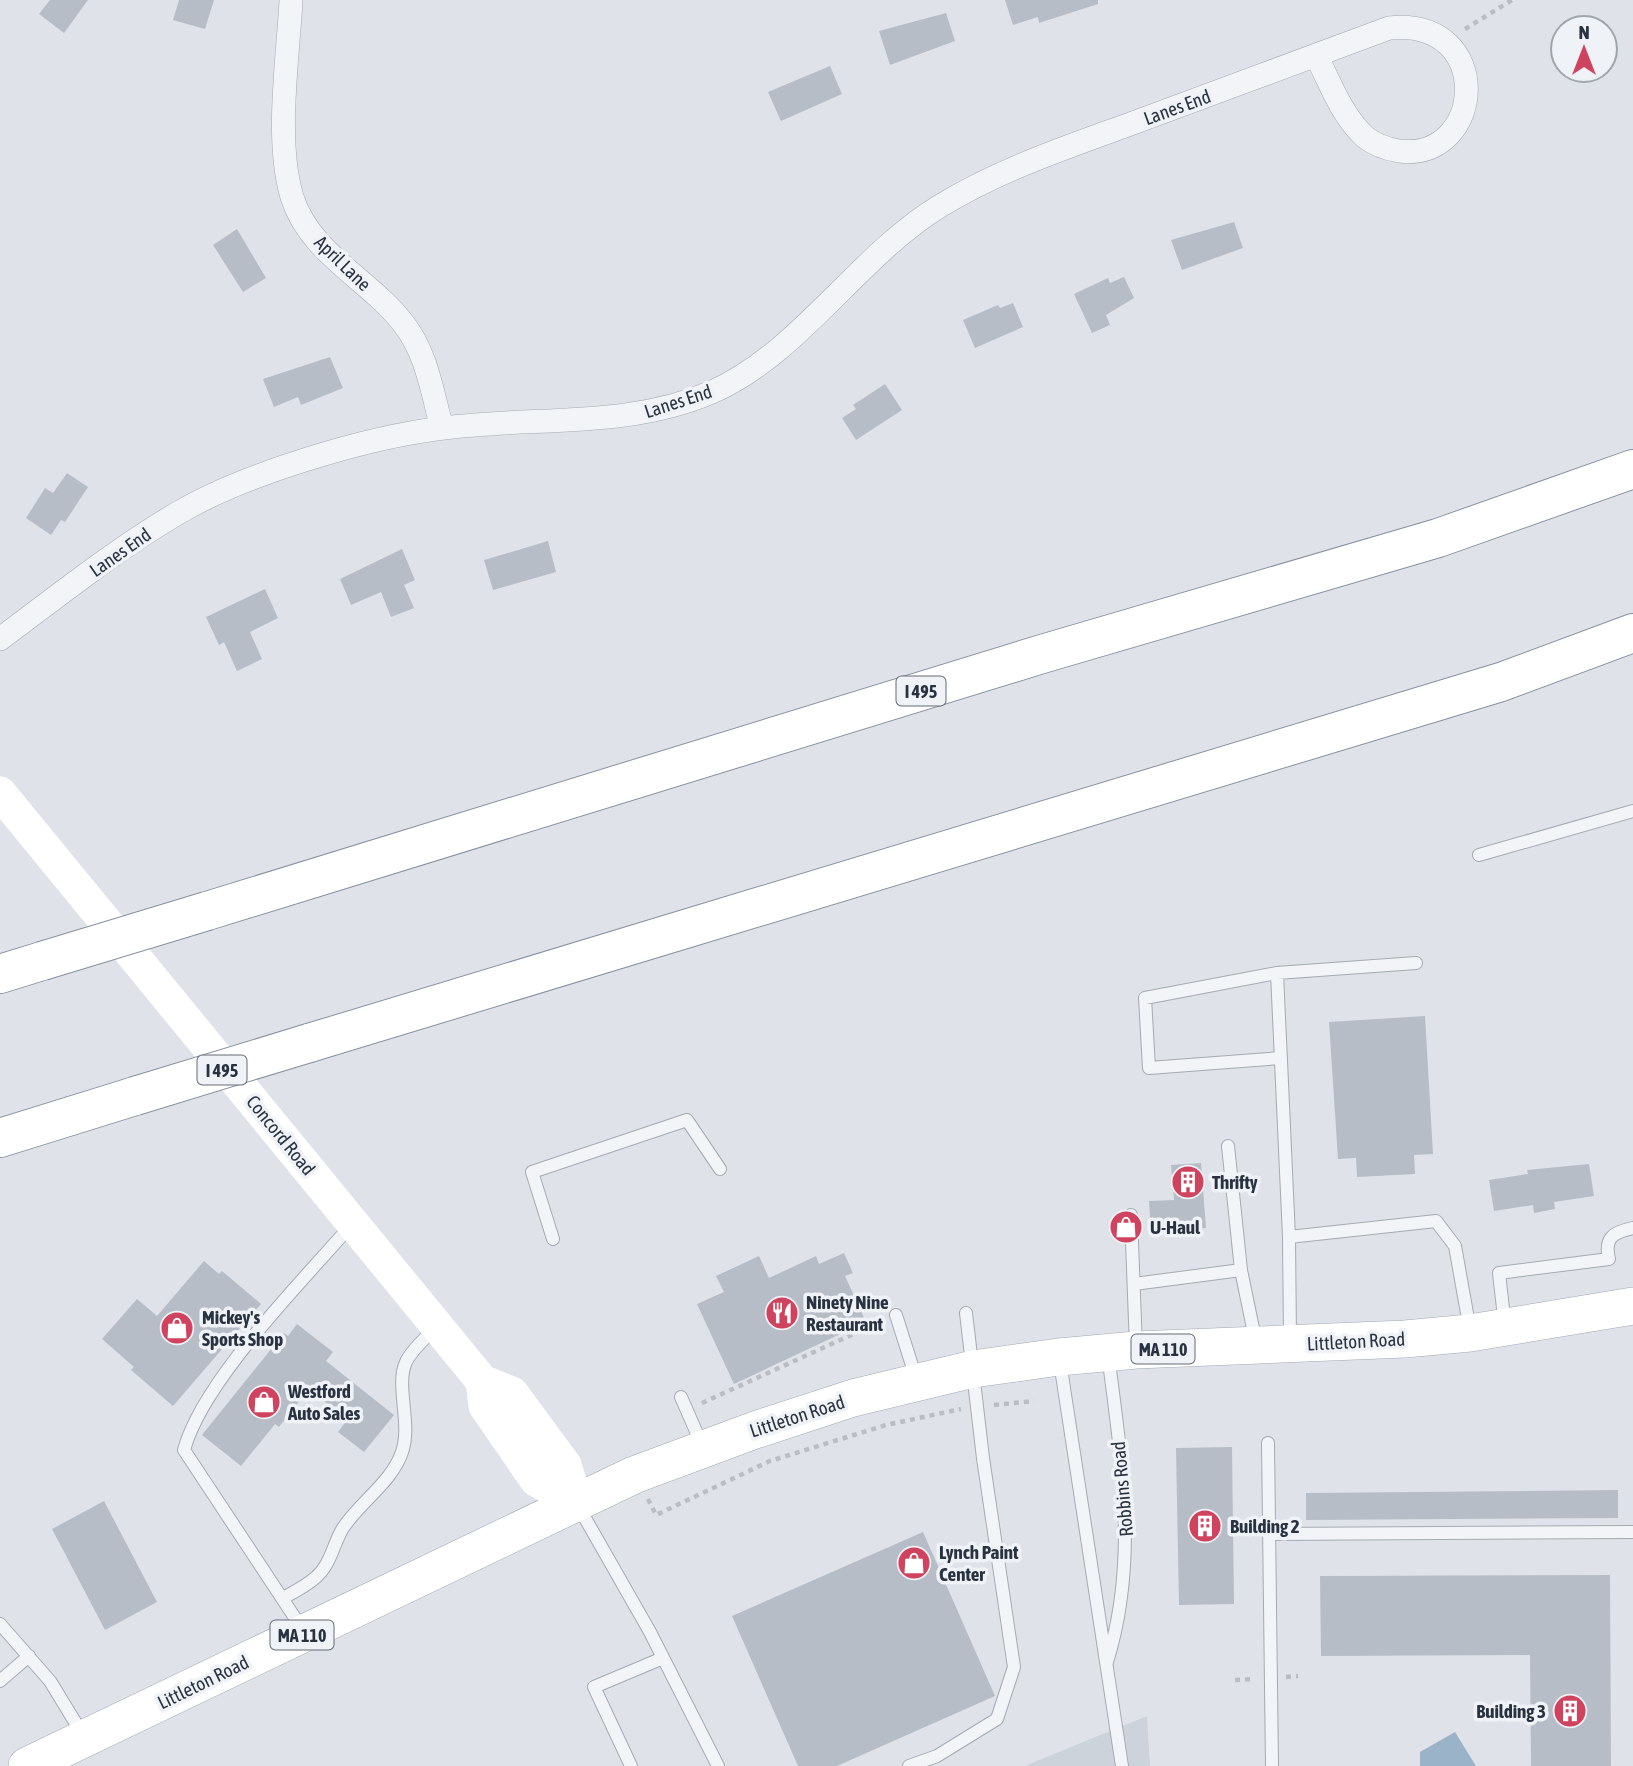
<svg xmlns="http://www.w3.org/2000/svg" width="1633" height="1766" viewBox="0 0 1633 1766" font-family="'Asap Condensed',sans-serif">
<rect width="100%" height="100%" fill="#dfe3e9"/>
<path fill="#cdd3db" d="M 1147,1716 L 1150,1766 L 1025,1766 L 1061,1751 Z"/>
<path fill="#9ab3c9" d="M 1455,1732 L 1476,1766 L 1420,1766 L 1420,1752 Z"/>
<path fill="#b7bdc6" d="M 50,0 L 88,0 L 64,33 L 39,14 Z
M 179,0 L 214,0 L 205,29 L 173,20 Z
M 1005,0 L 1098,0 L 1098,4 L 1039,23 L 1038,17 L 1013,25 Z
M 946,13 L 955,41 L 890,65 L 879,31 Z
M 830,66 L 842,94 L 781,121 L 768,92 Z
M 1234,222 L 1243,248 L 1182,270 L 1171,240 Z
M 237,229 L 266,278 L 243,292 L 213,245 Z
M 1124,277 L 1134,298 L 1106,315 L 1110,325 L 1092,333 L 1074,294 L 1108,278 L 1110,283 Z
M 1013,303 L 1023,327 L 975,348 L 963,320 L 998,305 L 1000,308 Z
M 330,357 L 343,388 L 301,405 L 298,397 L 274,407 L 263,379 Z
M 885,384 L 902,410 L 856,440 L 842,418 L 856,409 L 853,405 Z
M 67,473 L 88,487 L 65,522 L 61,520 L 51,535 L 26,518 L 45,488 L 53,493 Z
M 548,541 L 556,572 L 493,590 L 484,560 Z
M 402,549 L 415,580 L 404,585 L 414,608 L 391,617 L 381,592 L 351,605 L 340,579 Z
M 265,589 L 278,618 L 250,632 L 262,659 L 237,671 L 224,642 L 219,645 L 206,617 Z
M 1425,1016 L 1433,1154 L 1414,1155 L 1415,1174 L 1357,1177 L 1356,1158 L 1338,1159 L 1329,1022 Z
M 1201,1163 L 1206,1228 L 1151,1232 L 1149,1201 L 1174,1200 L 1171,1165 Z
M 1589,1164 L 1594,1196 L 1554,1202 L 1555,1209 L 1534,1213 L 1533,1205 L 1494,1211 L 1489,1180 L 1528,1174 L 1527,1170 Z
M 844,1253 L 853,1273 L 845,1276 L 866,1322 L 734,1384 L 697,1304 L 724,1292 L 716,1276 L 759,1256 L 769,1278 L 816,1256 L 819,1264 Z
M 204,1261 L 219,1274 L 222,1271 L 261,1304 L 173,1406 L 131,1370 L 134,1367 L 102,1339 L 137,1299 L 157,1316 Z
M 297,1324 L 333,1352 L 326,1361 L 394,1415 L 364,1452 L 338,1432 L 347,1420 L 309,1389 L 279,1427 L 275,1424 L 241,1466 L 202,1435 L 284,1333 L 288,1336 Z
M 1232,1447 L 1234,1604 L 1179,1605 L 1176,1448 Z
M 1618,1490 L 1618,1518 L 1306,1520 L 1306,1493 Z
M 104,1501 L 157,1602 L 105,1630 L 52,1529 Z
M 923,1532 L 995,1696 L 837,1766 L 798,1766 L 732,1616 Z
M 1610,1575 L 1611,1766 L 1531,1766 L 1530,1655 L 1321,1656 L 1320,1576 Z"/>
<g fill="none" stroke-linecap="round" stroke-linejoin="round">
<defs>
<path id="service" d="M 1479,855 L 1633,811
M 1277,973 L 1145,998 L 1149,1068 L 1281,1058
M 1228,1146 L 1241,1270 L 1256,1343
M 1131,1215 L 1136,1348
M 1289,1237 L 1277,973 L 1416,963
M 553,1239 L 532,1172 L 687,1120 L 720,1169
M 1134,1284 L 1241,1270
M 896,1315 L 916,1378
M 1505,1326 L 1499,1273 L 1609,1259 C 1604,1238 1613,1232 1633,1228
M 1290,1339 L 1289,1237 L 1436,1221 L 1455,1246 L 1470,1330
M 1060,1362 L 1122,1766
M 681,1397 L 702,1445
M 1268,1443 L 1272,1766
M 577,1504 L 650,1632 L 718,1766
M 1270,1534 L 1633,1532
M 283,1598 C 294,1592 306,1586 315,1578 C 331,1565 333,1544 343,1528 C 360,1502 392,1482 402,1452 C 412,1424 395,1385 406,1362 C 412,1349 427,1337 437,1326
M 0,1624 L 50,1681 L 83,1735
M 303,1630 L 184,1450 C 203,1380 303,1281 352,1224
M 1107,1662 C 1139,1560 1121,1458 1108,1354
M 0,1681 L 29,1656
M 631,1766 L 594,1687 L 663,1658
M 909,1766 L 937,1756 L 997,1719 L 1014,1667 L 983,1458 L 966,1313"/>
<path id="minor" d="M 291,0 C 288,59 275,140 292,197 C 310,254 369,279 403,323 C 427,353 432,392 442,428
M 0,639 C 58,596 115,550 178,513 C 244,474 367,437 444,428 C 535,416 626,429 712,392 C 799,354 858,256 940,206 C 1001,169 1067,147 1133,123 C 1218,91 1304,60 1389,28 C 1496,17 1485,162 1399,151 C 1387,149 1375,145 1365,137 C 1342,116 1330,83 1316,55"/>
<path id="primary" d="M 27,1766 L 634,1475 L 755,1430 L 853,1398 L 973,1369 L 1059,1357 L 1136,1350 L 1405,1339 L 1470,1333 L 1633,1306"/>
<path id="motorway" d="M 207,911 L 1042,654 L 1438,538 L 1633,469
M 0,974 L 42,961
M 309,1043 L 1501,682 L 1633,633
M 0,1138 L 135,1096"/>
</defs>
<use href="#service" stroke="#a4aab3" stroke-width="14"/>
<use href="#minor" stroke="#a4aab3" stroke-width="24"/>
<use href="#primary" stroke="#9fa8b5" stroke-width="38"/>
<use href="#motorway" stroke="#8791a0" stroke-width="40"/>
<path stroke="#b9bec4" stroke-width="4.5" stroke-dasharray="5 5" stroke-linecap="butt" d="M 1465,29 L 1512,0
M 702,1403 L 882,1321
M 994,1405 L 1034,1401
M 648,1499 L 656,1515 L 770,1461 L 886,1425 L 961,1409
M 1286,1677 L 1298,1676
M 1235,1680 L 1255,1679"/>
<use href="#service" stroke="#f2f4f7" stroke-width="12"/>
<use href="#minor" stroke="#f2f4f7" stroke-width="23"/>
<path stroke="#fff" stroke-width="33" d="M 0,793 L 482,1381 L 512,1393 L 565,1465 L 577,1504
M 482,1381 L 485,1406 L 536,1480 L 577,1504"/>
<use href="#primary" stroke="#fff" stroke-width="37"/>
<use href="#motorway" stroke="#fff" stroke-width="38"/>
<defs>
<path id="motorway-bridge" d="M 42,961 L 207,911
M 135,1096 L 309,1043"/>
</defs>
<use href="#motorway-bridge" stroke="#8791a0" stroke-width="40" stroke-linecap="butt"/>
<use href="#motorway-bridge" stroke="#fff" stroke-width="38"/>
</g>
<defs>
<symbol id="building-disc" viewBox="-11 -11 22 22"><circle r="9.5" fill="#d0435e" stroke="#eff2f6"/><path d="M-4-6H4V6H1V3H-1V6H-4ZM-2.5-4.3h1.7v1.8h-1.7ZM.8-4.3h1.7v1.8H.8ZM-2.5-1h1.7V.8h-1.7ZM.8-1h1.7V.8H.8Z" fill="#fff"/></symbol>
<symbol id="shop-disc" viewBox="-11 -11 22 22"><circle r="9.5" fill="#d0435e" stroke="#eff2f6"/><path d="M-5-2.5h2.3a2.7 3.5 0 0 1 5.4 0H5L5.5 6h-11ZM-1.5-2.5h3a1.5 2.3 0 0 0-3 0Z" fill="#fff"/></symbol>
<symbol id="restaurant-disc" viewBox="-11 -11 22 22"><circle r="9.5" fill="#d0435e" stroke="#eff2f6"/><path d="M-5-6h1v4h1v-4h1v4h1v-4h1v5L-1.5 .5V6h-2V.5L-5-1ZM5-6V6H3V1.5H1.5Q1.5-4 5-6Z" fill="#fff"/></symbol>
</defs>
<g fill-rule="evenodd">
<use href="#building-disc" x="1169" y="1163" width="38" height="38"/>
<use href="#shop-disc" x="1107" y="1208" width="38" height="38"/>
<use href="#restaurant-disc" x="763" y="1294" width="38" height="38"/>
<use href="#shop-disc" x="158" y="1309" width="38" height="38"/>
<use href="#shop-disc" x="245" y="1383" width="38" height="38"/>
<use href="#building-disc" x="1186" y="1507" width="38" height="38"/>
<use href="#shop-disc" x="895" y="1544" width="38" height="38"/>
<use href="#building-disc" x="1551" y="1692" width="38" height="38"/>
</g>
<g text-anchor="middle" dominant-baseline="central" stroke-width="7" stroke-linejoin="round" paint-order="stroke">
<g fill="#eff2f6" stroke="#646c77" stroke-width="2">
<rect x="896.5" y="676.5" width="49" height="29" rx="5"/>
<rect x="197.5" y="1055.5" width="49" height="29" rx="5"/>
<rect x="1131.5" y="1334.5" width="63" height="29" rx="5"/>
<rect x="270.5" y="1620.5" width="63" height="29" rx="5"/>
</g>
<g font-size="18" font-weight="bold" fill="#283240">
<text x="921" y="691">I 495</text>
<text x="222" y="1070">I 495</text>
<text x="1163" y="1349">MA 110</text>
<text x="302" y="1635">MA 110</text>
</g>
<g font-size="19" fill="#283240" stroke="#eff2f6">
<text transform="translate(1177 107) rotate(-20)">Lanes End</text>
<text transform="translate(343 263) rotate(44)">April Lane</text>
<text transform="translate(678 401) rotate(-18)">Lanes End</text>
<text transform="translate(120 552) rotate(-35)">Lanes End</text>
<text transform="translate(281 1135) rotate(51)">Concord Road</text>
<text transform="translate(1356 1341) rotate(-3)">Littleton Road</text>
<text transform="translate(797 1416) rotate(-18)">Littleton Road</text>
<text transform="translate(1122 1489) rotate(-95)">Robbins Road</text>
<text transform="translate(203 1682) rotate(-26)">Littleton Road</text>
</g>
<g font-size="19" font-weight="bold" fill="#283240" stroke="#eff2f6" text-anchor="start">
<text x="1212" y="1182">Thrifty</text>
<text x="1150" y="1227">U-Haul</text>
<text x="806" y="1302">Ninety Nine<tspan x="806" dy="22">Restaurant</tspan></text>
<text x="202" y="1317">Mickey's<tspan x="202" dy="22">Sports Shop</tspan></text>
<text x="288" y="1391">Westford<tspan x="288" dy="22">Auto Sales</tspan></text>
<text x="1230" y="1526">Building 2</text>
<text x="939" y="1552">Lynch Paint<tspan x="939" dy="22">Center</tspan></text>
<text x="1546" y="1711" text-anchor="end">Building 3</text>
</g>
</g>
<g transform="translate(1584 49)"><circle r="33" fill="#eff2f6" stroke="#9fa5ad" stroke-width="2"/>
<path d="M0-5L12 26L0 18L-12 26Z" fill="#d0435e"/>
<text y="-10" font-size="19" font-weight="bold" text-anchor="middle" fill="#283240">N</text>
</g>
</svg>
